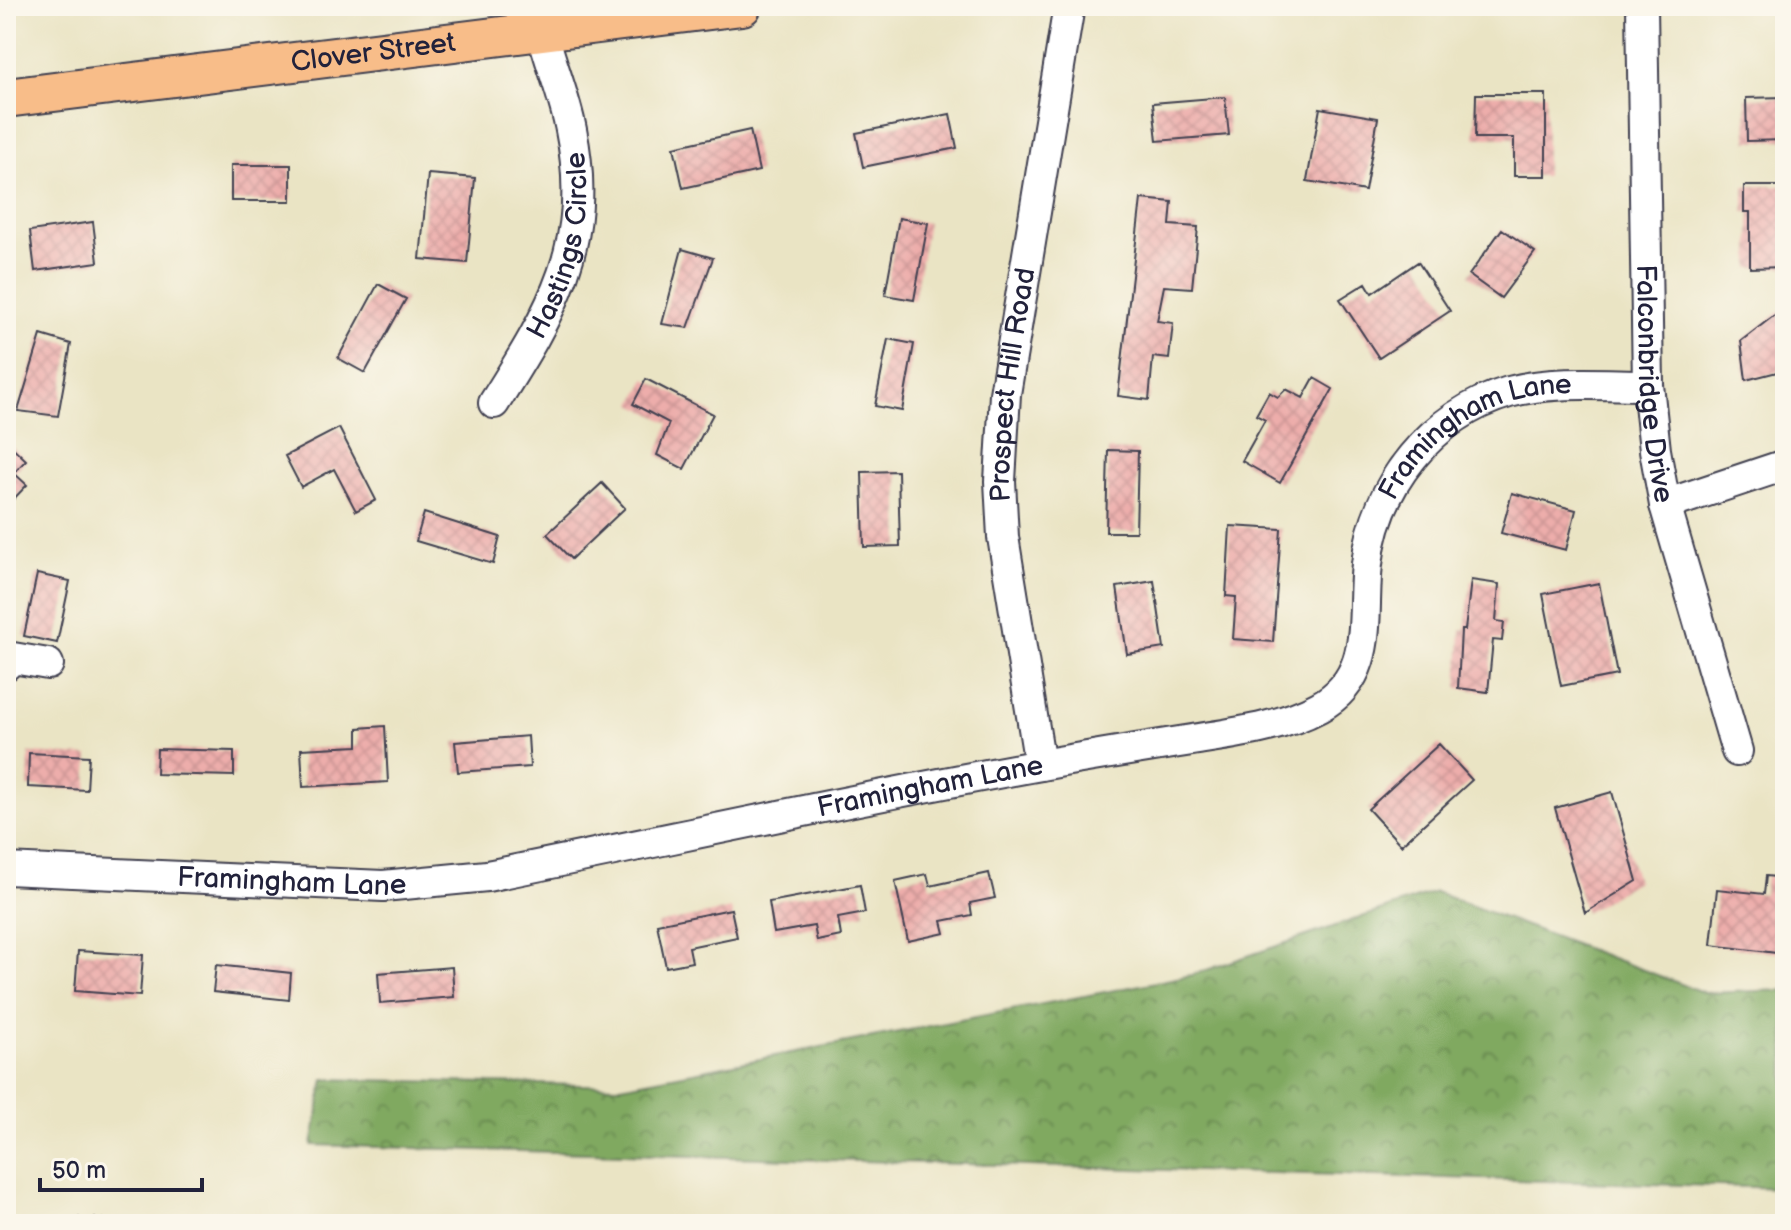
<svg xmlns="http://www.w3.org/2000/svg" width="1791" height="1230" viewBox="0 0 1791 1230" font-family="'Balsamiq Sans',sans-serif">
<defs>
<pattern id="forest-crowns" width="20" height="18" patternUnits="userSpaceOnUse" patternTransform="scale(2)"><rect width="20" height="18" fill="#80a960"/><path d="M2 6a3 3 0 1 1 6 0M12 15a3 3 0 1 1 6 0" fill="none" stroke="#688950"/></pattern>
<pattern id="building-cross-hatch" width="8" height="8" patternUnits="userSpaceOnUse" patternTransform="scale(2)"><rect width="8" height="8" fill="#edadab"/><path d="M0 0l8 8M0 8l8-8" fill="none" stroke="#cb9594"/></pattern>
</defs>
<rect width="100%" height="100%" fill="#fbf7ec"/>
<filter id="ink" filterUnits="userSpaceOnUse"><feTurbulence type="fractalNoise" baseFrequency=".0125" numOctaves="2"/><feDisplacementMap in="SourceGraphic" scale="16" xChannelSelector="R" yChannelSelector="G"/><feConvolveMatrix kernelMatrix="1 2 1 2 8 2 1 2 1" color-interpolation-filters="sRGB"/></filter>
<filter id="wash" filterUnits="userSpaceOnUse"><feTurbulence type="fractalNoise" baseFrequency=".006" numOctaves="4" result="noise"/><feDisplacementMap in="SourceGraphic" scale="32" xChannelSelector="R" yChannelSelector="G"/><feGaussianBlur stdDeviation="1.8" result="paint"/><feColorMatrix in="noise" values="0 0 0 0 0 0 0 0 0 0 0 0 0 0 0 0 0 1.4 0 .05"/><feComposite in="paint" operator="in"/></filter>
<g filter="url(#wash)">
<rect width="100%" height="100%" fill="#eae4c4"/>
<path fill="url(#forest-crowns)" stroke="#51664e" stroke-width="2" d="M 1435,892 L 1705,993 L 1785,990 L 1785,1188 L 312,1145 L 324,1079 L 621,1086 L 1192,975 Z"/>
<g id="blocks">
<path fill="url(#building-cross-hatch)" d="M 1476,94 L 1546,94 L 1546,176 L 1514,176 L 1514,138 L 1475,138 Z
M 1225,97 L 1229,135 L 1157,141 L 1153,103 Z
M 1785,97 L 1785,140 L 1747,141 L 1746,98 Z
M 1320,108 L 1378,118 L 1365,191 L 1307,181 Z
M 950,114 L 957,148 L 863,167 L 856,133 Z
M 750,130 L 759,171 L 683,188 L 674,147 Z
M 231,165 L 291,165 L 291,201 L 231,201 Z
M 428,174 L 475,178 L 467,263 L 420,259 Z
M 1744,186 L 1785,186 L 1785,267 L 1750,268 L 1750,212 L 1744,212 Z
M 1141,199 L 1172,202 L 1170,225 L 1198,227 L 1192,288 L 1164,286 L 1157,321 L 1173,323 L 1169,359 L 1153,357 L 1149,400 L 1118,396 Z
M 899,218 L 928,223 L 914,300 L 885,295 Z
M 93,222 L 98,262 L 35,271 L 30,231 Z
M 1502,229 L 1535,252 L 1501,298 L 1469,275 Z
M 682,249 L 713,258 L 688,328 L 662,324 Z
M 1418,262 L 1450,311 L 1379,358 L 1340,299 L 1366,283 L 1372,293 Z
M 378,284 L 406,299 L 365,373 L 338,358 Z
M 1785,307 L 1785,370 L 1746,380 L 1741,341 Z
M 41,335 L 71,344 L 58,416 L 18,411 Z
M 888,339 L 914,344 L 902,411 L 875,406 Z
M 1314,378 L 1333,389 L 1280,483 L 1242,461 L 1265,420 L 1256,415 L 1269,392 L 1278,397 L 1286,389 L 1303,398 Z
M 646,379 L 713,414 L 684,469 L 657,455 L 669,423 L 633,404 Z
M 339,428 L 376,500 L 356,511 L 334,469 L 301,487 L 285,456 Z
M 6,441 L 26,460 L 14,473 L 27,485 L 6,507 Z
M 1108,450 L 1138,451 L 1136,532 L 1106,532 Z
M 898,471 L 900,546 L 864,547 L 862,472 Z
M 602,483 L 625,508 L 571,559 L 547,534 Z
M 1512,493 L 1576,510 L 1566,550 L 1501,533 Z
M 424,513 L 500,537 L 493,564 L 416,541 Z
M 1230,526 L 1281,529 L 1273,642 L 1233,639 L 1236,597 L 1226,596 Z
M 37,574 L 70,581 L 57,643 L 24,636 Z
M 1471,580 L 1499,584 L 1496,621 L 1504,622 L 1502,641 L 1493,640 L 1488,692 L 1458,688 L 1461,630 L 1465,630 Z
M 1154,581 L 1164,648 L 1127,654 L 1117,587 Z
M 1599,583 L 1617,675 L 1561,686 L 1543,594 Z
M 385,726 L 388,782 L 303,787 L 301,749 L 358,746 L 358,728 Z
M 528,736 L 530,767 L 458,772 L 455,742 Z
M 1439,744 L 1472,780 L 1401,845 L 1368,809 Z
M 157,749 L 234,751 L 234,776 L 156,774 Z
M 29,753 L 89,756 L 87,790 L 28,787 Z
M 1612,792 L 1637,881 L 1585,913 L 1555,808 Z
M 989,873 L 995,898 L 970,903 L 972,915 L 942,921 L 945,933 L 908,941 L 895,881 L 927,874 L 930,886 Z
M 1766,876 L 1785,878 L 1785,954 L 1711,945 L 1717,889 L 1764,894 Z
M 860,885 L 865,913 L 838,918 L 841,936 L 817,941 L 814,926 L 774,933 L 769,902 Z
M 731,909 L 737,937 L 689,947 L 692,962 L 666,967 L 657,924 Z
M 78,951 L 143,955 L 140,996 L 75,991 Z
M 216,965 L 291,973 L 289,1000 L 213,992 Z
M 452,967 L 454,997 L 380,1003 L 378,973 Z"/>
</g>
</g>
<g filter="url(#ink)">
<use href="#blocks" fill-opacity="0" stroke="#403f50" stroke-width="2"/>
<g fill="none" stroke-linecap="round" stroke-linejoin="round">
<defs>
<g id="minor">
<path id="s1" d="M 1642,6 L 1648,385 L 1655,450 L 1665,505 L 1737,751"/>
<path id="s2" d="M 494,403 C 552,311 594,243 571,130 C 563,88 543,49 538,6"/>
<path d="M 1665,505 L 1785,465"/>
<path d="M 6,665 L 13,658 L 48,664"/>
<path id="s3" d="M 1040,765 L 1003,537 L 1000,481 L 1005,394 L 1069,6"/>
<path id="s4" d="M 6,869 L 383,886 L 487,876 C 672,839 856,798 1041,765 C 1091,756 1141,748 1192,740 C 1235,733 1280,728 1319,707 C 1376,676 1361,617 1367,564 C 1375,485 1433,414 1509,392 C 1552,380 1604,385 1648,385"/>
</g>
<g id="major">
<path id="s5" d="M 6,98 L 742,6"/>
</g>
</defs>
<use href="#minor" stroke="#403f50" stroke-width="34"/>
<use href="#major" stroke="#403f50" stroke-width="42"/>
<path stroke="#403f50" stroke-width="4" stroke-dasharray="2 6" stroke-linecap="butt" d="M 6,1216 L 212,1224"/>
<use href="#minor" stroke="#fff" stroke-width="30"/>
<use href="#major" stroke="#f8bd89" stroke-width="38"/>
</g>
</g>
<g text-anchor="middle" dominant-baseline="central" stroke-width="6" stroke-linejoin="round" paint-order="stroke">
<g font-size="28" fill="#22223b" stroke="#fbf7ec">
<text stroke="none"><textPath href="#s5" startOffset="370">Clover Street</textPath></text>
<text stroke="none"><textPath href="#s2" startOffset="174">Hastings Circle</textPath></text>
<text stroke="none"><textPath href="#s1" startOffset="378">Falconbridge Drive</textPath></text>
<text stroke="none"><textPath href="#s3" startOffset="384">Prospect Hill Road</textPath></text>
<text stroke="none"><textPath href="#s4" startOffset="1676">Framingham Lane</textPath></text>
<text stroke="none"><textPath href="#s4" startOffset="934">Framingham Lane</textPath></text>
<text stroke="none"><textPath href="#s4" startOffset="286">Framingham Lane</textPath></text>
</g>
</g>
<rect width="1791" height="1230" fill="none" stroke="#fbf7ec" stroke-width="32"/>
<path d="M40 1178v12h162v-12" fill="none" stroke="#22223b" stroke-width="4"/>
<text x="52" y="1178" font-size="24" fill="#22223b" stroke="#fbf7ec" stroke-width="6" paint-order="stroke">50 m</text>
</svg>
